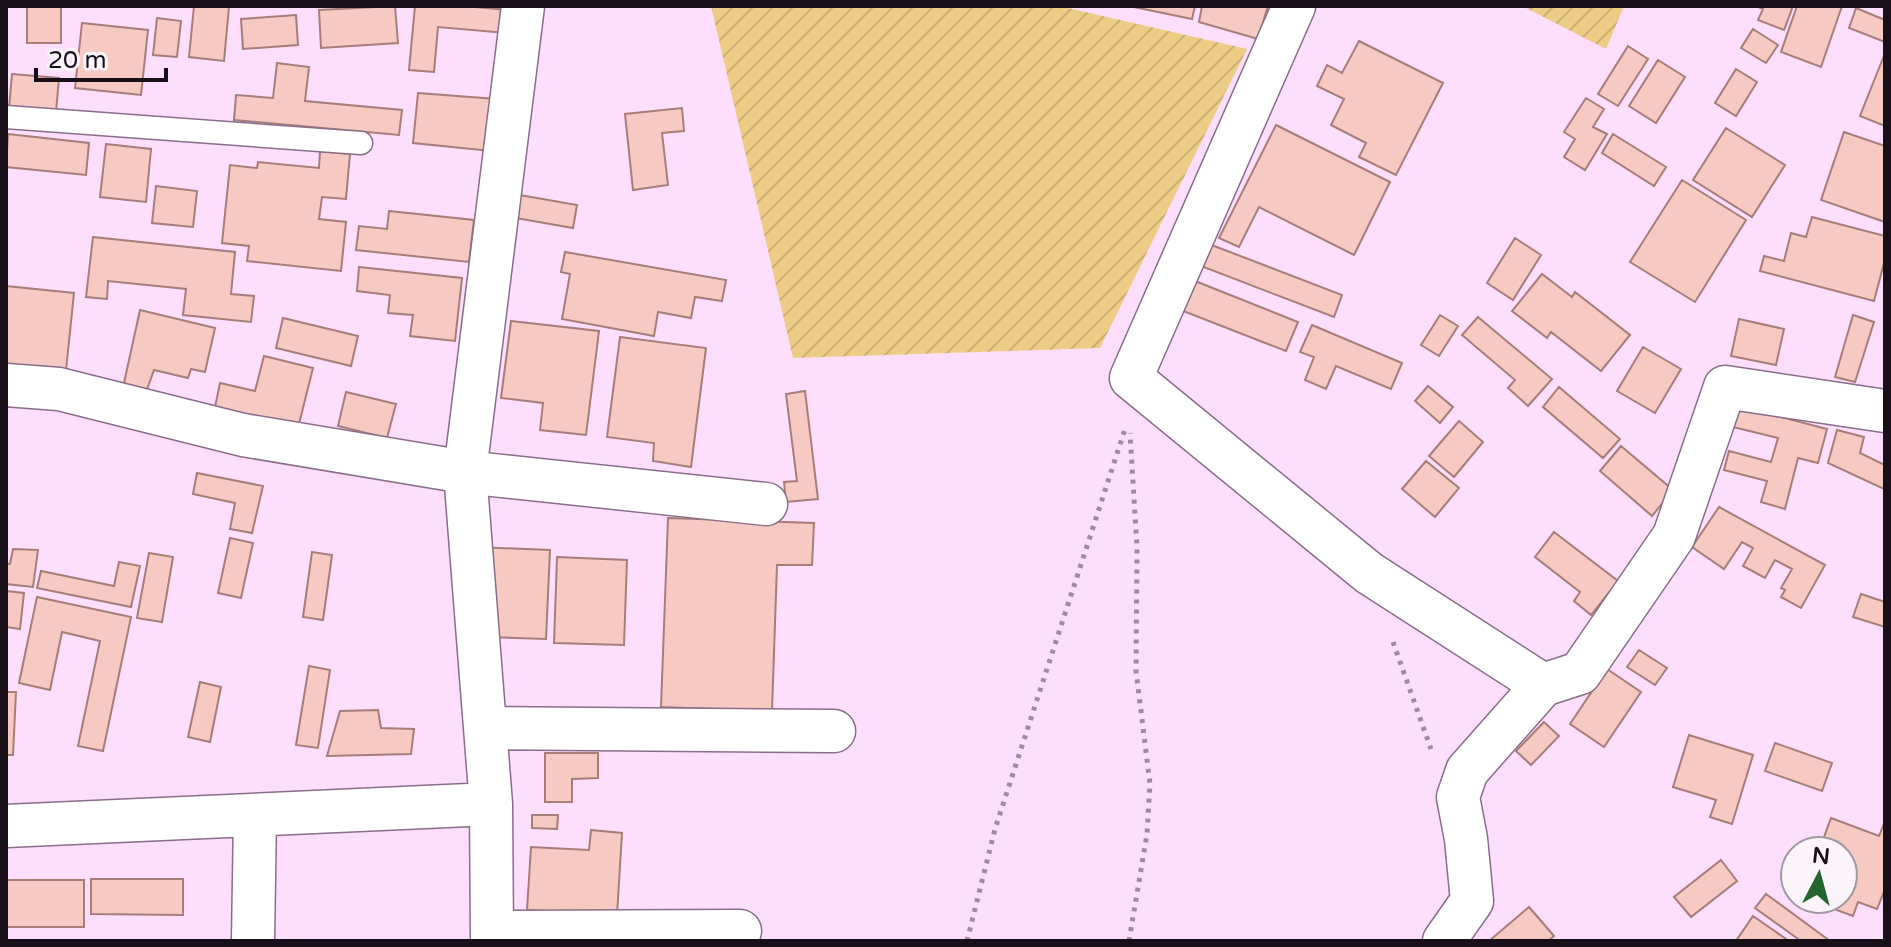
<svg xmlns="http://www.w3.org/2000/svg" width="1891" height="947" viewBox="0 0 1891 947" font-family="'Varela Round',sans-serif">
<defs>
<pattern id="garden-furrows" width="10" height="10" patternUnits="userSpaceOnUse" patternTransform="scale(2)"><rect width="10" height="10" fill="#edcd85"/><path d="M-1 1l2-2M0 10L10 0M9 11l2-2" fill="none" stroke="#cbaf72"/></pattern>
</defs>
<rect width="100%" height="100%" fill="#fedefd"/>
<path fill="url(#garden-furrows)" d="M 711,6 L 1059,6 L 1247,49 L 1100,348 L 793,358 Z
M 1522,6 L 1624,6 L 1606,49 Z"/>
<path fill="#f6c9c3" stroke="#a77d78" stroke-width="2" d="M 27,6 L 61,6 L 61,43 L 27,43 Z
M 194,6 L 229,7 L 224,61 L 189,57 Z
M 395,6 L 398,43 L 321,48 L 319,10 Z
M 415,6 L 464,6 L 508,10 L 506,33 L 438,27 L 434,72 L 409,70 Z
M 1129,6 L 1195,6 L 1192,19 Z
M 1202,6 L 1268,6 L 1258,39 L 1199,22 Z
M 1756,6 L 1793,6 L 1784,30 L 1758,20 L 1763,9 Z
M 1797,6 L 1842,6 L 1821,67 L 1781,52 Z
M 1856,8 L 1885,20 L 1885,42 L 1849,28 Z
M 296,15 L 298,45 L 243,49 L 241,19 Z
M 157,18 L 181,21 L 177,57 L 153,55 Z
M 82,23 L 148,30 L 141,95 L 75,88 Z
M 1753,29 L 1778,45 L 1766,63 L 1741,48 Z
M 1359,41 L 1443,83 L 1396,175 L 1359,157 L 1366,143 L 1331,125 L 1344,99 L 1317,86 L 1327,65 L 1342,73 Z
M 1628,46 L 1648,59 L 1618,106 L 1598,94 Z
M 1885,53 L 1885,126 L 1860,116 Z
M 1658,60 L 1685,77 L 1656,123 L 1629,106 Z
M 277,63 L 309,67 L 305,101 L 402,110 L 399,135 L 234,120 L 236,95 L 273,98 Z
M 1736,69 L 1757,82 L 1736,116 L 1715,103 Z
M 12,74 L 59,78 L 56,112 L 9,108 Z
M 418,93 L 496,99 L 491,151 L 413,143 Z
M 1586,98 L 1604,109 L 1593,127 L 1607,134 L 1585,170 L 1564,157 L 1575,139 L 1564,132 Z
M 682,108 L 684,131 L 662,133 L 668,185 L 633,190 L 625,114 Z
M 1276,125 L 1390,182 L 1354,255 L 1259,207 L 1239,247 L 1219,238 Z
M 1726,128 L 1785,165 L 1752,217 L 1693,180 Z
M 1844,132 L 1885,146 L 1885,222 L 1821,200 Z
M 8,134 L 89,143 L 86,175 L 6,167 Z
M 1613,134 L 1666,167 L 1654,186 L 1602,153 Z
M 106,144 L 151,149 L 146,202 L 100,197 Z
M 320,151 L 350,154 L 346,199 L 322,197 L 319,219 L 346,222 L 341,271 L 247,261 L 249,246 L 222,243 L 230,165 L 257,168 L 258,162 L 319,168 Z
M 1682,180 L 1746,220 L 1695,302 L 1630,262 Z
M 156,186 L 197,191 L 193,227 L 152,223 Z
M 514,194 L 577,205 L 573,228 L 510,217 Z
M 389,211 L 474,220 L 469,262 L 356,250 L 359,226 L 387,229 Z
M 1812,217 L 1885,236 L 1885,259 L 1874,301 L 1760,271 L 1764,256 L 1784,261 L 1791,233 L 1806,237 Z
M 93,237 L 235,252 L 231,294 L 254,296 L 251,322 L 183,315 L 186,289 L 108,281 L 107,299 L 86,297 Z
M 1515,238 L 1541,255 L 1513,300 L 1487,283 Z
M 1209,244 L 1342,295 L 1334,317 L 1201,266 Z
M 565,252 L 726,280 L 722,301 L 695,297 L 691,318 L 658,312 L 654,336 L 562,319 L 570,274 L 561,272 Z
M 359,267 L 462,278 L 455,341 L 410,336 L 413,315 L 388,313 L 390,295 L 357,291 Z
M 1542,274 L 1572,297 L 1575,292 L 1630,335 L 1601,371 L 1551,332 L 1547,338 L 1512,311 Z
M 1190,279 L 1298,322 L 1286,351 L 1178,309 Z
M 6,286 L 74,293 L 65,380 L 6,374 Z
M 140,310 L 215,328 L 205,372 L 191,369 L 188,378 L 154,370 L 146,392 L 124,383 Z
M 1440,315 L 1458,326 L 1439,356 L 1421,345 Z
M 1853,315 L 1874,322 L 1855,382 L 1835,377 Z
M 1478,317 L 1552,379 L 1528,406 L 1508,388 L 1515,380 L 1462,335 Z
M 283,318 L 358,336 L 351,366 L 276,348 Z
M 1739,319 L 1784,329 L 1776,365 L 1731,356 Z
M 511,321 L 599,331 L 586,435 L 540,430 L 543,403 L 501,398 Z
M 1312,325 L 1402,363 L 1391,389 L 1336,366 L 1326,389 L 1305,380 L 1314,357 L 1300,352 Z
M 620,337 L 706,348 L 691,467 L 653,461 L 654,443 L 607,437 Z
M 1643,347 L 1681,369 L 1655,413 L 1617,391 Z
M 264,356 L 313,368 L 297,432 L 214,412 L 220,383 L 255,391 Z
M 1428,386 L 1453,407 L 1440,423 L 1415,401 Z
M 1559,387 L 1620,439 L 1603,458 L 1543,407 Z
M 805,391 L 818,499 L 786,502 L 784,482 L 797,481 L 786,394 Z
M 346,392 L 396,404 L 387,438 L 338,426 Z
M 1738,406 L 1827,429 L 1818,463 L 1798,458 L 1785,509 L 1761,502 L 1767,481 L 1724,470 L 1729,451 L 1771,462 L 1778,438 L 1733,427 Z
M 1459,421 L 1483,442 L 1454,477 L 1429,456 Z
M 1837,430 L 1864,437 L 1860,453 L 1885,465 L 1884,489 L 1828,463 Z
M 1621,446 L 1673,490 L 1652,516 L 1600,471 Z
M 1426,461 L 1459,488 L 1435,517 L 1402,489 Z
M 197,473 L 263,486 L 252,533 L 230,529 L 235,503 L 193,494 Z
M 1719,507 L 1825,565 L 1801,608 L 1781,597 L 1785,590 L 1781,588 L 1792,569 L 1775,560 L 1765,578 L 1743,566 L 1753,548 L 1742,542 L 1724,569 L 1692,547 Z
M 668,518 L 814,523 L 812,565 L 777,565 L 772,711 L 661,707 Z
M 1554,532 L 1618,581 L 1591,615 L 1574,601 L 1580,592 L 1535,557 Z
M 230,538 L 253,543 L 241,598 L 218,593 Z
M 476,547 L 550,550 L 546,639 L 485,637 Z
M 13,549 L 38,550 L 33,587 L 6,584 L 6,564 L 10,564 Z
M 312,552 L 332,555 L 323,620 L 303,617 Z
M 149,553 L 173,557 L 162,622 L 137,618 Z
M 557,557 L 627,560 L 624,645 L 554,643 Z
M 119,562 L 140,566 L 131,607 L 37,588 L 41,571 L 114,586 Z
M 6,591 L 24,593 L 20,629 L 6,627 Z
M 1861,594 L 1885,602 L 1885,627 L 1853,617 Z
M 37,597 L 131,617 L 103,751 L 78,746 L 100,641 L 62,632 L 50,690 L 19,683 Z
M 1639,650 L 1667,668 L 1655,685 L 1627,667 Z
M 309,666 L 330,670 L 318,748 L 296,745 Z
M 1607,669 L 1641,692 L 1604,747 L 1570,724 Z
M 200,682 L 221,687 L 210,742 L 188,737 Z
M 6,692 L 16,692 L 13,755 L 6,755 Z
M 378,710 L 381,728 L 414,729 L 411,754 L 327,756 L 340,711 Z
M 1544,722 L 1559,736 L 1531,765 L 1516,751 Z
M 1689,735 L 1753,755 L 1732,824 L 1710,817 L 1716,800 L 1673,787 Z
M 1775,743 L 1832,763 L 1822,791 L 1765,771 Z
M 545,753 L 598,753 L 598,778 L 572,779 L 572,802 L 545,802 Z
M 532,815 L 558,815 L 557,829 L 532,828 Z
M 1831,818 L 1879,836 L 1885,821 L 1885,889 L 1877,909 L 1858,902 L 1853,916 L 1807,899 L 1843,899 L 1843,851 L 1819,851 Z
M 591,830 L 622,833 L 617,915 L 527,910 L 531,847 L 589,850 Z
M 1721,860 L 1737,881 L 1691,917 L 1674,897 Z
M 1795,872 L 1795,894 L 1788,892 Z
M 91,879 L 183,879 L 183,915 L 91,914 Z
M 6,880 L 84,880 L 84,927 L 6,927 Z
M 1766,894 L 1830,941 L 1801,941 L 1755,908 Z
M 1529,907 L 1554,936 L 1548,941 L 1489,941 Z
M 1753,916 L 1789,941 L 1736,941 Z"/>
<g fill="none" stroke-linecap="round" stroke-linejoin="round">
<defs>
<path id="lane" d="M 6,117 L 361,143"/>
<path id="street" d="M 1294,6 L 1131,378 L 1369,573 L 1543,685 L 1580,673 L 1674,536 L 1725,387 L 1885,411
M 6,385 L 59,389 L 243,435 L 465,472 L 766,504
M 486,728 L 834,731
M 6,826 L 491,804
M 494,932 L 740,931
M 253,941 L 255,815
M 492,941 L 491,804 L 465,472 L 523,6
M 1444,941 L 1472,901 L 1466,839 L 1458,797 L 1467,771 L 1543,685"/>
</defs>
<use href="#lane" stroke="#896d89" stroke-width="25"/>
<use href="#street" stroke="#896d89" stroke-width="45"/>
<path stroke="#a18aa0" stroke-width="5" stroke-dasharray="4 6" stroke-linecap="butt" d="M 1393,642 L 1431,749
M 967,941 L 995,829 L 1126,426
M 1129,941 L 1147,834 L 1150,784 L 1136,671 L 1137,547 L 1130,433"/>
<use href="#lane" stroke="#fff" stroke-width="22"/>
<use href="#street" stroke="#fff" stroke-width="42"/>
</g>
<rect width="1891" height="947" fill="none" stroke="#190f19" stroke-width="16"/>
<g transform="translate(1819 875) rotate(6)"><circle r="38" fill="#fbf5fb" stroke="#a199a1" stroke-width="2"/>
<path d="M0-6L14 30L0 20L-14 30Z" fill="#24652f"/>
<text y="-12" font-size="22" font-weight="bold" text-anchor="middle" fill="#190f19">N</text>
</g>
<path d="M36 68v12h130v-12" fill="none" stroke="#190f19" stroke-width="4"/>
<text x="48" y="68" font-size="24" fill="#190f19" stroke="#fbf5fb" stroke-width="6" paint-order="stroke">20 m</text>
</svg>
